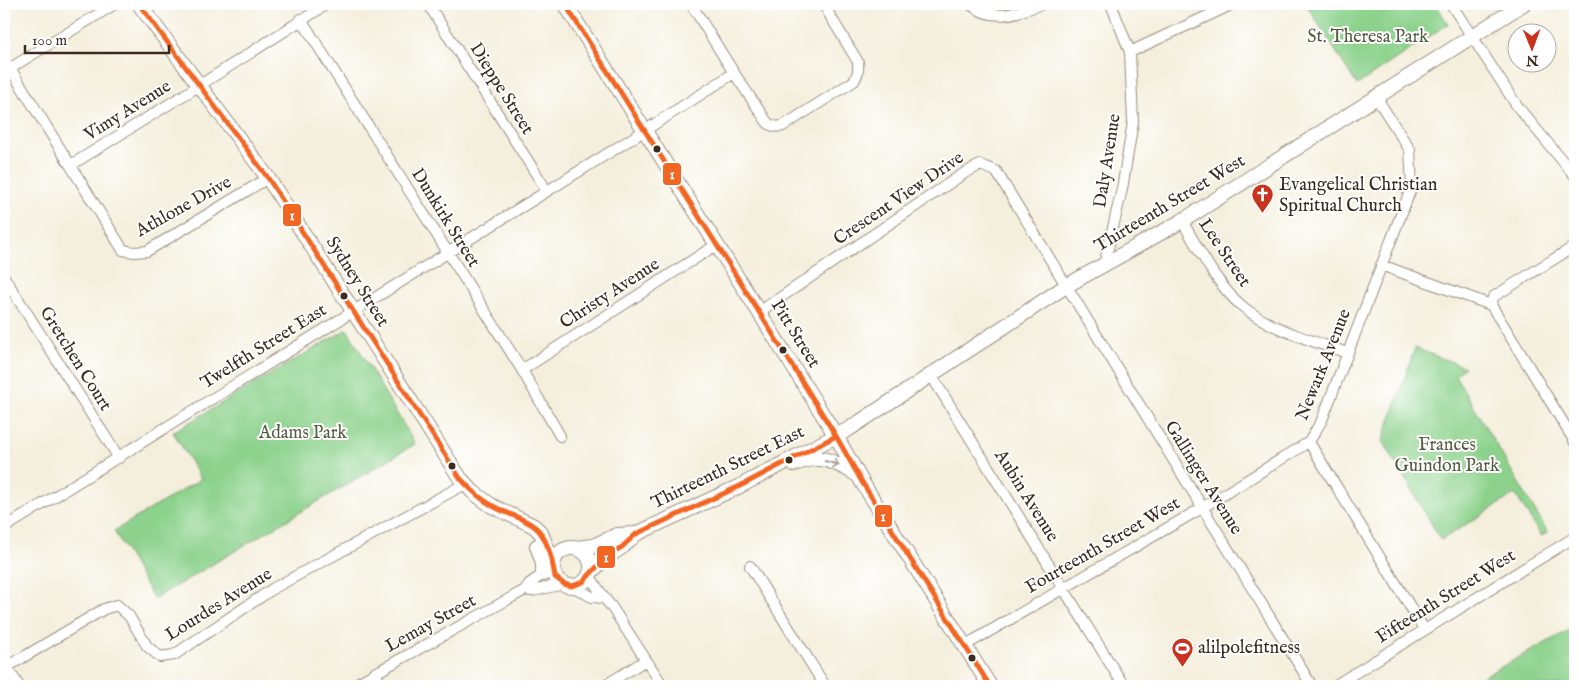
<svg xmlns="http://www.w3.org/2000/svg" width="1579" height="690" viewBox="0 0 1579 690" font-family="'IM FELL English',serif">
<rect width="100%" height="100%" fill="#fff"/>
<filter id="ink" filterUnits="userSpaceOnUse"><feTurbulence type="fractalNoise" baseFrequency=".02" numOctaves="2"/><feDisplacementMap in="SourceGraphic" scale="10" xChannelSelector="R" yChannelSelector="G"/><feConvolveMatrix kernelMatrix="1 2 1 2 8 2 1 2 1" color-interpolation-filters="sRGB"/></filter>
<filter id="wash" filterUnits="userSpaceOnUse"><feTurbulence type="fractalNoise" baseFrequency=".0096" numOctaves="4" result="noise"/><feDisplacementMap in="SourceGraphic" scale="20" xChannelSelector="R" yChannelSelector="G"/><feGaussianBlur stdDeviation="1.12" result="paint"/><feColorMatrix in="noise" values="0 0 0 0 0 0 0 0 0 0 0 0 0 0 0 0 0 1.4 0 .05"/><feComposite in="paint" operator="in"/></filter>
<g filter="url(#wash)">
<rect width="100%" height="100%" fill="#f4efdd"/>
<path fill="#8cd28c" stroke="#647e55" d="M 1306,4 L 1436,4 L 1448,24 L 1357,85 Z
M 347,329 L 415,444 L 154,599 L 114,531 L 201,479 L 173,432 Z
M 1415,348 L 1465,367 L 1455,375 L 1548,533 L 1541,536 L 1515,494 L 1441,540 L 1383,441 Z
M 1575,627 L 1575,686 L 1466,686 Z"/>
</g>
<g filter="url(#ink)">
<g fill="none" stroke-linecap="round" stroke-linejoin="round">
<defs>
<path id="minor" d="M 428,4 L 547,191
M 691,4 L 734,73 L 767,122 C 772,127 776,127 783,126 L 854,81 C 858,75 859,70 858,62 L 823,4
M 970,4 C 993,23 1017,13 1042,4
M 1451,4 L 1517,106 L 1575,176
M 301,19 L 522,370 L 560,436
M 1130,52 L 1233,4
M 10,68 L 123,250 L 134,252 L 147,251 L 268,178
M 4,72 L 115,4
M 1376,97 L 1410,150 L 1412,186 L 1322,420 L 1309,442 L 1424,629
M 71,165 L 200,85 L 327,4
M 1182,221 C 1198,248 1218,287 1242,306 C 1269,329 1314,341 1347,353
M 1381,265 L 1491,305 L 1575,442
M 1104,266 L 1122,189 L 1133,122 L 1130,52 L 1111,4
M 4,277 L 119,458
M 1491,305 L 1493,297 L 1575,246
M 759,312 L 963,174 L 980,165 L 996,171 L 1312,686
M 522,370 L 716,245
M 931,375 L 1124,686
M 4,528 L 644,131 L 734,73
M 750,566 L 825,686
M 589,575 C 596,585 603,598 611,606 L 663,686
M 572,586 L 592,597 L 603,598
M 525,590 L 532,591 L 564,584
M 964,646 L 1202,508 L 1309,442
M 4,663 L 19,686
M 7,667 L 104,609 L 117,605 L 129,616 L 147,646 L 160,657 L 174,655 L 274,588 L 465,484
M 374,673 L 383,686
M 352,686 L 525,590 L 529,584 L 549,570
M 604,686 L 646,660
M 1334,686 L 1575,537"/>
<path id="tertiary" d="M 139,4 L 268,178 L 460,478 L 473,492 L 492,506 L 534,526 L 541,533 L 553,563
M 565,4 L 759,312 L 836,436 L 862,482 L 990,686
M 794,464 C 800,462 807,460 813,459 C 829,457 845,468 858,475
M 537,546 L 543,563 L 543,574
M553 567a19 19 0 1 1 38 0a19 19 0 1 1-38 0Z
M 576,548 L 593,546 L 617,535 L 636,534
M 590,573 L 605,558 L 622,547 L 636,534 L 740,486 L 849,429 L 1066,286 L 1182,221 L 1523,4"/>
</defs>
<use href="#minor" stroke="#988c7e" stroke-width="12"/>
<use href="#tertiary" stroke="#988c7e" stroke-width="16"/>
<use href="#minor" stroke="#fff" stroke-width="10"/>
<use href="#tertiary" stroke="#fff" stroke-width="14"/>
<defs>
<path id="bus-1" d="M 139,4 L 268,178 L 460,478 C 470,489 480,499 493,506 C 506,514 531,520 540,532 C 548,543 553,564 555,577 L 564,584 L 572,586 L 583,582 L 605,558 L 622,547 L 636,534 L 740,486 L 836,436
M 565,4 L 759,312 L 836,436 L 862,482 L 990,686"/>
</defs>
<use href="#bus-1" stroke="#fff" stroke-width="9"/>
<use href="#bus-1" stroke="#f26522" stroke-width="5"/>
</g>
<defs><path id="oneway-shaft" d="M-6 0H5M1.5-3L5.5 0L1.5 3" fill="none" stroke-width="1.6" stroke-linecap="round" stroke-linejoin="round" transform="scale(1.25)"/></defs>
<use stroke="#a79f9a" href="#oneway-shaft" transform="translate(832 463) rotate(16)"/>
</g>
<defs>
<symbol id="church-pin" viewBox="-11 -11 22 30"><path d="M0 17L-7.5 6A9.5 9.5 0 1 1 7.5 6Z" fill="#c8321e" stroke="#fff"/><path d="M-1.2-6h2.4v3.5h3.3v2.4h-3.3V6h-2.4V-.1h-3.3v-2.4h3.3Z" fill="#fff"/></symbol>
<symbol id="stadium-pin" viewBox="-11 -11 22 30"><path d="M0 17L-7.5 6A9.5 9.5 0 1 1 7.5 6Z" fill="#c8321e" stroke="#fff"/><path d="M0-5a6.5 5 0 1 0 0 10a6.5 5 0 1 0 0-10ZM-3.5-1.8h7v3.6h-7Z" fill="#fff"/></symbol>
</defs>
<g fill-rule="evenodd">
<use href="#church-pin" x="1250" y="182" width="25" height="34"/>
<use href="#stadium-pin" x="1170" y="636" width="25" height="34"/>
</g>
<g fill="#3b2a1e" stroke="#fff" stroke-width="2">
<circle cx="657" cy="149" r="4.5"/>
<circle cx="344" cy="296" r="4.5"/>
<circle cx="783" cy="350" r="4.5"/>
<circle cx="789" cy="460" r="4.5"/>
<circle cx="452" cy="466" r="4.5"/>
<circle cx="972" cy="658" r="4.5"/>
</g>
<g text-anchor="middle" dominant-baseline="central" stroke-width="4" stroke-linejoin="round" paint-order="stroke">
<g font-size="18" fill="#535c3f" stroke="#fff">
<text x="1368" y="37">St. Theresa Park</text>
<text x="303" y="433">Adams Park</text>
<text x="1447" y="445">Frances<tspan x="1447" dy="21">Guindon Park</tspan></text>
</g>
<g font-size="18" fill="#3b2a1e" stroke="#fff">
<text transform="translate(501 89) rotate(58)">Dieppe Street</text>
<text transform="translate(128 111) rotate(-32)">Vimy Avenue</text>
<text transform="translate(1108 161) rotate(-81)">Daly Avenue</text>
<text transform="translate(899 199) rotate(-34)">Crescent View Drive</text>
<text transform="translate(1170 204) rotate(-31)">Thirteenth Street West</text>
<text transform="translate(184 207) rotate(-29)">Athlone Drive</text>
<text transform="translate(445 218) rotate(58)">Dunkirk Street</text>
<text transform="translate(1224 253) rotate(56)">Lee Street</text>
<text transform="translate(357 282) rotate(58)">Sydney Street</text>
<text transform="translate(610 294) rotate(-33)">Christy Avenue</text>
<text transform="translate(795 334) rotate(58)">Pitt Street</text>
<text transform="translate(264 347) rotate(-32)">Twelfth Street East</text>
<text transform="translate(75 359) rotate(58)">Gretchen Court</text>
<text transform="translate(1324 365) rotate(-68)">Newark Avenue</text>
<text transform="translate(728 468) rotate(-26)">Thirteenth Street East</text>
<text transform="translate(1203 478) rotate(58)">Gallinger Avenue</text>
<text transform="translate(1026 496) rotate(58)">Aubin Avenue</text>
<text transform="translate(1103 546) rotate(-30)">Fourteenth Street West</text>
<text transform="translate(1446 597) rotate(-32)">Fifteenth Street West</text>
<text transform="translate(219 605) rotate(-32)">Lourdes Avenue</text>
<text transform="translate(431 624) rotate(-29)">Lemay Street</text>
</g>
<g font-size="18" fill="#3b2a1e" stroke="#fff" text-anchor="start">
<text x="1279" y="185">Evangelical Christian<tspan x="1279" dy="21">Spiritual Church</tspan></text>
<text x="1198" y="648">alilpolefitness</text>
</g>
</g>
<g stroke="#fff" stroke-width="2">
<rect x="662" y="162" width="20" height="24" rx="5" fill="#f26522"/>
<rect x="282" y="203" width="20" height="24" rx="5" fill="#f26522"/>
<rect x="874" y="504" width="19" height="24" rx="5" fill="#f26522"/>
<rect x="596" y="545" width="20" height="24" rx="5" fill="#f26522"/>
</g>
<g font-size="14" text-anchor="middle" font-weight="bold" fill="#fff">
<text x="672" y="179">1</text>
<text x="292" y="220">1</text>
<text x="883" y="521">1</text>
<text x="606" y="562">1</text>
</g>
<rect width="1579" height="690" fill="none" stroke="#fff" stroke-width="20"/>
<g transform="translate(1532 48) rotate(179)"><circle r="24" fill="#ffffff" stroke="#b1aaa5"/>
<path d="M0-4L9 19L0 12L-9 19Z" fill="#c8321e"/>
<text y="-8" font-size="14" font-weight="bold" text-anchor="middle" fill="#3b2a1e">N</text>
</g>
<path d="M25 45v8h144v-8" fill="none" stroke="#3b2a1e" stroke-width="2.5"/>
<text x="32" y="45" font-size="15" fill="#3b2a1e" stroke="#ffffff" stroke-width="4" paint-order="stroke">100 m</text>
</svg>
